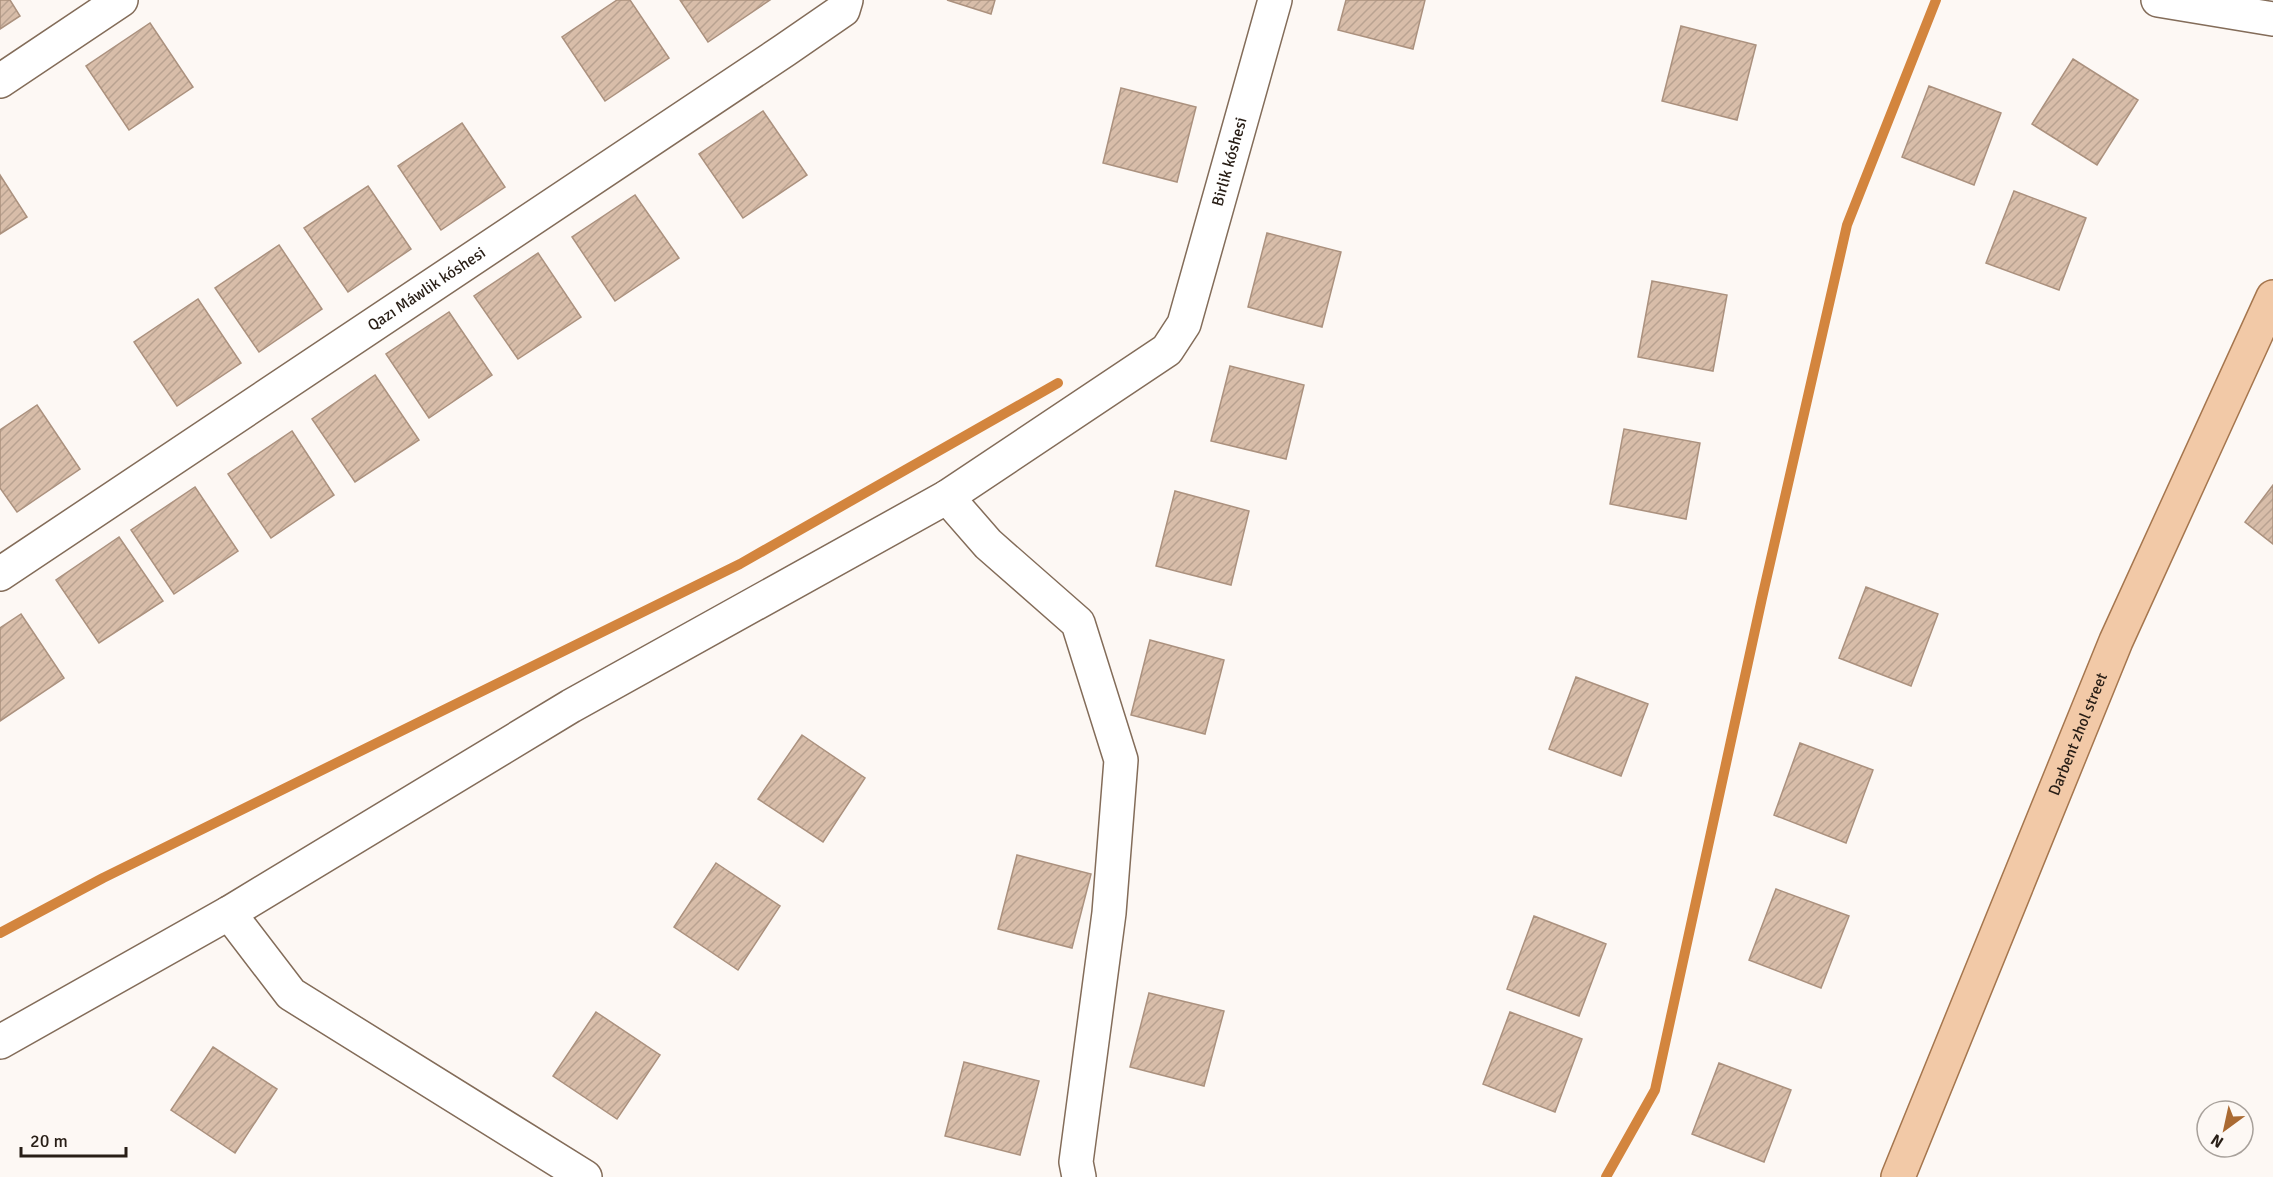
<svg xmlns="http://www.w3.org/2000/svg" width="2273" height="1177" viewBox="0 0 2273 1177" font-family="Signika,sans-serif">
<defs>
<pattern id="building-hatch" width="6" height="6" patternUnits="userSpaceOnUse" patternTransform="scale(1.5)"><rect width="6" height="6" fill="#d8bda9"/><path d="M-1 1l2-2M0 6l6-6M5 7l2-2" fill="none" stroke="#b9a291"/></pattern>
</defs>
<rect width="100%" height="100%" fill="#fdf8f4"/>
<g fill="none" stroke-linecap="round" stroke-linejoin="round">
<path stroke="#d3853e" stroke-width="10" d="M 0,933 L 103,878 L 740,564 L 1058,383
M 1606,1177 L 1655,1090 L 1762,598 L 1847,225 L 1936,0"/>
</g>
<path fill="url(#building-hatch)" stroke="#ab917e" stroke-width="1.5" d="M 0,0 L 10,0 L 20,16 L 0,29 Z
M 617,0 L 630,0 L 669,58 L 605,101 L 562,37 Z
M 680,0 L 770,0 L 708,42 Z
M 947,0 L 995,0 L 991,14 Z
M 1346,0 L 1425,0 L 1413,49 L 1338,30 Z
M 150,23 L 193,87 L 129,130 L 86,66 Z
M 1681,26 L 1756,45 L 1737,120 L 1662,101 Z
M 2073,59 L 2138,100 L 2097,165 L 2032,124 Z
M 1929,86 L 2001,113 L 1974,185 L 1902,157 Z
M 1121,88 L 1196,107 L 1177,182 L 1103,163 Z
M 763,111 L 807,175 L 743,218 L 699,154 Z
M 462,123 L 505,187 L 441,230 L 398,166 Z
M 0,175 L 27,217 L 0,234 Z
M 368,186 L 411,249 L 348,292 L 304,228 Z
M 2014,191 L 2086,218 L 2059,290 L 1986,263 Z
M 635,195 L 679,258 L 615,301 L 572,237 Z
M 1267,233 L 1341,252 L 1322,327 L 1248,307 Z
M 279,245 L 322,309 L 259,352 L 215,288 Z
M 538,253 L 581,317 L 518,359 L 474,296 Z
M 1652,281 L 1727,295 L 1713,371 L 1638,357 Z
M 198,299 L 241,363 L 177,406 L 134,342 Z
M 449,312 L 492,375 L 429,418 L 386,354 Z
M 1230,366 L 1304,385 L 1286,459 L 1211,441 Z
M 375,375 L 419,440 L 355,482 L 312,419 Z
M 37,405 L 80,469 L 17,512 L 0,488 L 0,430 Z
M 1624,429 L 1700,443 L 1686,519 L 1610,504 Z
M 292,431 L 334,495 L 271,538 L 228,474 Z
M 2273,485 L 2273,544 L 2245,522 Z
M 195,487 L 238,551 L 174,594 L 131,530 Z
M 1175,491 L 1249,511 L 1231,585 L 1156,566 Z
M 119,537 L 163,601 L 99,643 L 56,580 Z
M 1866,587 L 1938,614 L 1911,686 L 1839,658 Z
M 21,614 L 64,678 L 0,721 L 0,628 Z
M 1150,640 L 1224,660 L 1205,734 L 1131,715 Z
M 1576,677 L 1648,704 L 1621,776 L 1549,749 Z
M 802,735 L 865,778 L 823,842 L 758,799 Z
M 1800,743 L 1873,770 L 1846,843 L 1774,815 Z
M 1017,855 L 1091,874 L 1072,948 L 998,929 Z
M 716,863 L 780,906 L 738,970 L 674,927 Z
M 1776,889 L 1849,916 L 1821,988 L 1749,960 Z
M 1534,916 L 1606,944 L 1579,1016 L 1507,989 Z
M 1149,993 L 1224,1011 L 1204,1086 L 1130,1067 Z
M 596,1012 L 660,1055 L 617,1119 L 553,1076 Z
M 1510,1012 L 1582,1039 L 1555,1112 L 1483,1084 Z
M 213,1047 L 277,1089 L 235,1153 L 171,1110 Z
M 964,1062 L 1039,1081 L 1020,1155 L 945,1136 Z
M 1719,1063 L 1791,1090 L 1764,1162 L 1692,1134 Z"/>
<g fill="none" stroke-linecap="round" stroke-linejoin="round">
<defs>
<g id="minor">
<path d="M 2158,0 L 2273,19"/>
<path d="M 0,81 L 121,0"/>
<path d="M 947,497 L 988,544 L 1078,623 L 1121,760 L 1109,913 L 1076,1162 L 1079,1177"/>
<path id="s1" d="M 0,574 L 785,50 L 843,10 L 846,0"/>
<path d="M 229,913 L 291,994 L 585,1177"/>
<path id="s2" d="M 0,1042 L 229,913 L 571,706 L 947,497 L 1167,350 L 1184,324 L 1275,0"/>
</g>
<g id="major">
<path id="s3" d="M 1898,1177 L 2116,641 L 2273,297"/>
</g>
</defs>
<use href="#minor" stroke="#836c59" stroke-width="36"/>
<use href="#major" stroke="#a5764e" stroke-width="36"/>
<use href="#minor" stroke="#fff" stroke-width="33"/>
<use href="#major" stroke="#f2c9a7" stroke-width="33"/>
</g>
<g text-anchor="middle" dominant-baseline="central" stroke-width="4.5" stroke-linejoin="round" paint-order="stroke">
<g font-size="16" fill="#281e16" stroke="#fdf8f4">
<text stroke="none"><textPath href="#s2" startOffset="1557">Birlik kóshesi</textPath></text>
<text stroke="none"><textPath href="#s1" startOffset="513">Qazı Máwlik kóshesi</textPath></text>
<text stroke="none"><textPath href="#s3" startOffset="478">Darbent zhol street</textPath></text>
</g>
</g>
<g transform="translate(2225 1129) rotate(213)"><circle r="28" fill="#fdf8f4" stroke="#a8a19b" stroke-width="1.5"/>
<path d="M0-4.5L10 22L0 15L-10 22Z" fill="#aa6a32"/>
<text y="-9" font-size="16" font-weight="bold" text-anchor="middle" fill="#281e16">N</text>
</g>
<path d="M21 1147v9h105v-9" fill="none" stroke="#281e16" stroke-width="3"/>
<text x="30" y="1147" font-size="18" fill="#281e16" stroke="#fdf8f4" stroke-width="4.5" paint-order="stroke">20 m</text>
</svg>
